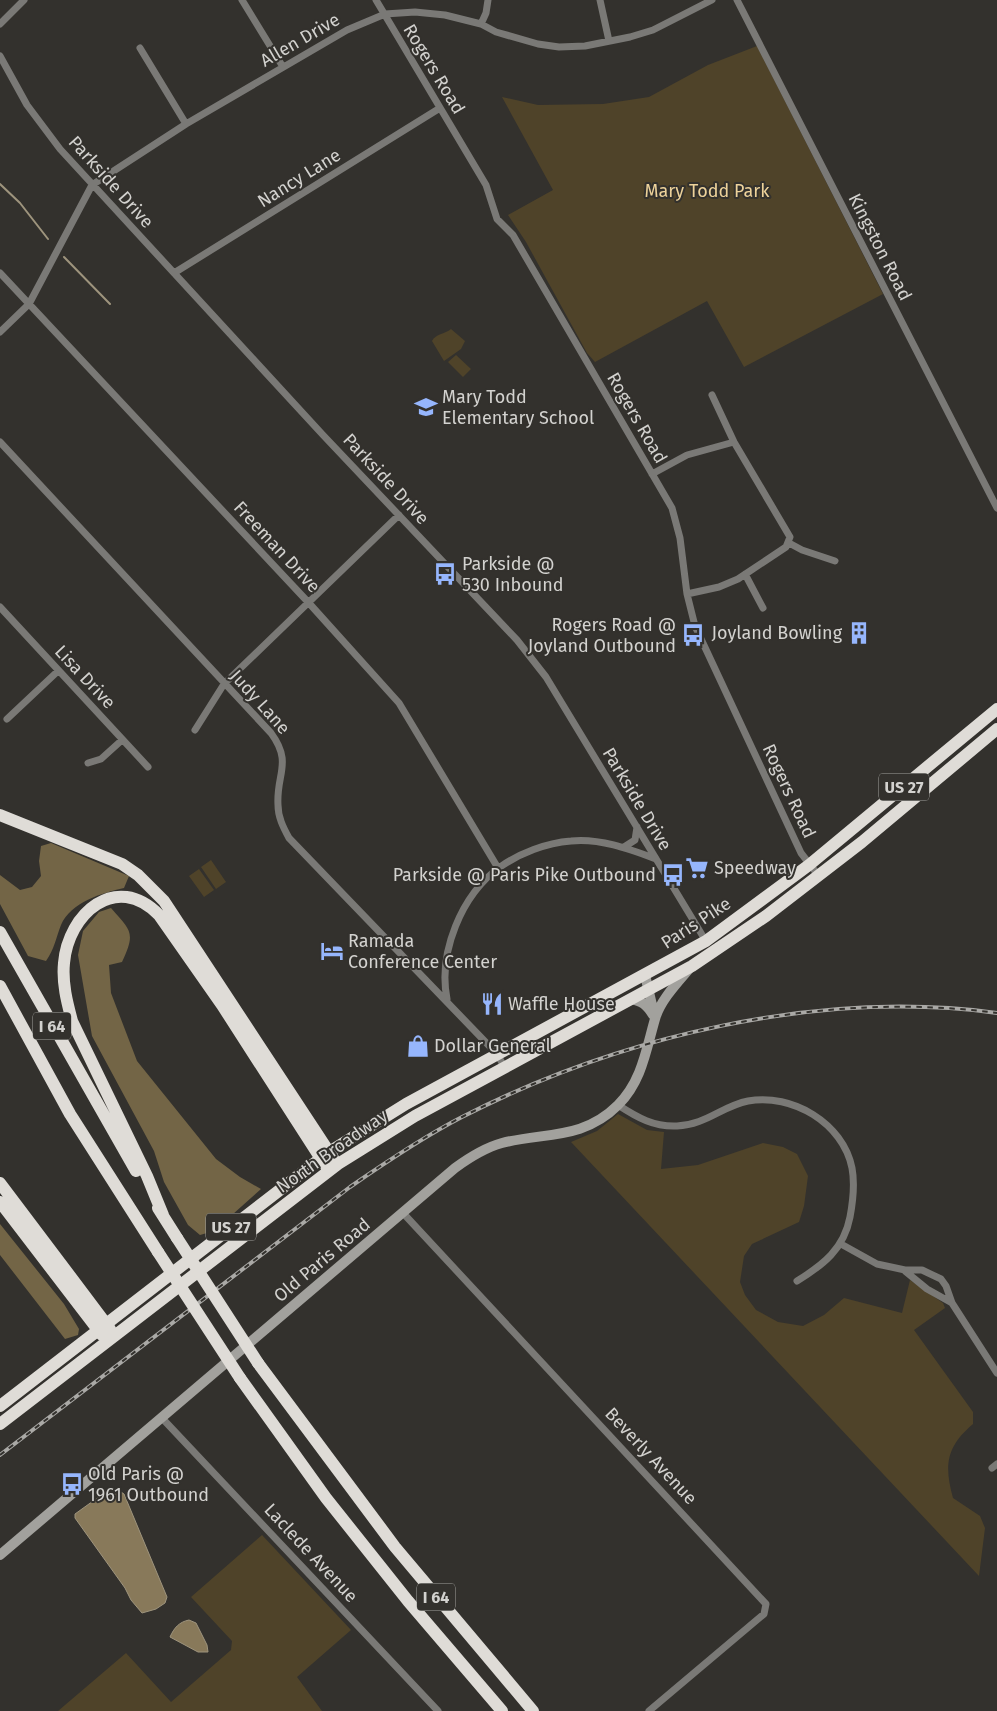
<svg xmlns="http://www.w3.org/2000/svg" width="997" height="1711" viewBox="0 0 997 1711" font-family="'Fira Sans',sans-serif">
<rect width="100%" height="100%" fill="#33312d"/>
<path fill="#4f4329" d="M 757,46 L 883,294 L 744,367 L 707,301 L 595,362 L 587,353 L 526,242 L 508,215 L 553,190 L 502,97 L 538,105 L 603,104 L 649,97 L 708,65 Z
M 451,329 L 465,341 L 461,349 L 444,361 L 432,341 C 435,334 445,334 451,329 Z
M 456,355 L 471,369 L 463,377 L 448,362 Z
M 211,860 L 226,882 L 216,889 L 201,867 Z
M 199,869 L 214,890 L 204,897 L 189,876 Z
M 618,1114 L 647,1130 L 664,1132 L 661,1169 L 698,1165 L 763,1143 L 783,1147 L 797,1154 L 808,1176 L 804,1206 L 799,1222 L 752,1244 L 744,1256 L 740,1282 L 745,1295 L 756,1310 L 778,1322 L 803,1326 L 824,1315 L 844,1298 L 902,1313 L 910,1280 L 943,1303 L 945,1308 L 914,1330 L 973,1412 L 973,1424 C 946,1447 944,1465 953,1498 L 980,1516 L 985,1528 L 979,1576 L 571,1142 L 597,1131 Z
M 262,1535 L 351,1630 L 297,1677 L 322,1711 L 58,1711 L 126,1653 L 171,1702 L 231,1650 L 232,1641 L 191,1597 Z"/>
<path fill="#736546" d="M 51,843 L 129,876 L 124,888 C 102,893 71,902 61,925 C 56,938 54,950 46,961 L 28,956 L 0,904 L 0,875 L 20,890 L 32,887 L 41,876 L 39,861 L 41,846 Z
M 111,908 C 131,931 136,932 122,962 L 109,965 L 111,993 L 137,1061 L 216,1159 L 240,1177 L 261,1189 L 214,1231 L 200,1235 L 188,1225 L 164,1182 L 154,1151 L 92,1036 L 78,955 L 83,931 L 99,912 Z
M 0,1224 L 64,1304 L 79,1329 L 78,1335 L 65,1339 L 0,1255 Z"/>
<path fill="#88795a" stroke="#9e947d" d="M 118,1490 L 124,1494 L 167,1597 L 165,1603 L 156,1609 L 142,1613 L 131,1600 L 125,1588 L 75,1518 L 75,1514 L 100,1496 Z
M 189,1620 L 196,1623 L 207,1645 L 208,1652 L 198,1652 L 170,1637 C 174,1628 179,1622 189,1620 Z"/>
<g fill="none" stroke-linecap="round" stroke-linejoin="round">
<path stroke="#9e947d" stroke-width="2" d="M 0,184 L 20,203 L 48,239
M 64,257 L 110,304"/>
<path stroke="#7a7976" stroke-width="7" d="M 242,0 L 283,67
M 376,0 L 486,185 L 497,219 L 513,235 L 672,508 L 680,538 L 687,594 L 695,626 L 801,853 L 818,875
M 600,0 L 609,41
M 737,0 L 997,508
M 0,24 L 24,0
M 481,24 L 486,13 L 488,0
M 140,48 L 186,124
M 0,56 L 27,105 L 60,149 L 323,435 L 517,640 L 546,677 L 707,943
M 0,273 L 308,602 L 399,703 L 498,868
M 174,273 L 440,108
M 0,332 L 29,304 L 92,185 L 186,124 L 347,30 L 385,14 L 415,12 L 445,15 L 481,24 L 496,32 L 538,44 L 559,47 L 585,46 L 630,37 L 653,30 L 712,0
M 0,442 L 271,733 C 293,763 276,774 278,805 C 278,817 283,827 289,838 L 497,1054 L 505,1068
M 652,474 L 687,455 L 734,442
M 789,543 L 802,550 L 835,561
M 745,574 L 763,608
M 687,594 L 719,587 L 738,579 L 786,547 L 790,537 L 734,442 L 712,395
M 0,607 L 148,767
M 7,719 L 58,671
M 195,730 L 224,684 L 399,515
M 88,763 L 101,759 L 122,740
M 624,847 L 635,840 L 637,827
M 447,999 C 438,953 461,895 500,867 C 520,853 546,843 571,841 C 600,838 629,849 656,859
M 618,1105 C 638,1118 654,1127 677,1126 C 706,1125 722,1106 748,1101 C 792,1093 843,1123 852,1168 C 855,1184 853,1201 850,1217 C 844,1249 823,1265 797,1281
M 403,1213 L 766,1604 L 764,1614 L 649,1711
M 841,1244 L 877,1264 L 905,1270 L 922,1270 L 941,1279 L 946,1286 L 952,1303 L 997,1373
M 905,1271 L 927,1289 L 952,1303
M 161,1417 L 438,1711
M 992,1468 L 997,1464"/>
<path stroke="#a2a19d" stroke-width="10" d="M 645,975 L 655,1018
M 631,999 C 642,1001 647,1005 653,1015
M 0,1555 L 455,1168 C 470,1157 484,1148 502,1143 C 545,1132 583,1140 618,1105 C 642,1081 646,1050 655,1019 C 660,1001 677,983 689,969"/>
<path stroke="#dfdcd7" stroke-width="12" d="M 0,815 L 122,864 L 138,875 L 164,901 L 333,1158
M 0,932 L 136,1171
M 0,986 L 70,1114 L 158,1252
M 0,1183 L 110,1329
M 0,1202 L 102,1335
M 158,1208 L 177,1238
M 163,1215 L 147,1176 L 72,1021 C 67,1002 62,983 64,963 C 68,914 116,871 159,915 L 222,1005 L 325,1165
M 258,1363 L 395,1547 L 533,1711
M 240,1378 L 326,1498 L 408,1601 L 502,1711
M 0,1406 L 329,1152 L 406,1104 L 706,941 L 809,865 L 997,709
M 0,1424 L 338,1164 L 415,1116 L 692,966 L 766,916 L 862,842 L 997,729"/>
<defs>
<path id="rail" d="M 0,1455 L 350,1187 C 386,1162 423,1137 462,1117 C 620,1036 820,989 997,1013"/>
</defs>
<use href="#rail" stroke="#aaa9a6" stroke-width="4"/>
<use href="#rail" stroke="#33312d" stroke-width="2" stroke-dasharray="5.5" stroke-linecap="butt"/>
<path stroke="#dfdcd7" stroke-width="12" d="M 177,1238 L 258,1363
M 158,1252 L 240,1378"/>
</g>
<defs>
<symbol id="school-bare" viewBox="-9 -9 18 18"><path d="M0-5L7-2L0 1L-7-2ZM-4 1L0 2.5L4 1V4Q0 6-4 4Z" fill="#96b6fd" stroke="#33312d" stroke-width="2.5" paint-order="stroke"/></symbol>
<symbol id="bus-bare" viewBox="-9 -9 18 18"><path d="M-5-6H5V4H4V6H2V4H-2V6H-4V4H-5ZM-3.5-4V0h7V-4ZM-3.5 1.2v1.5H-2V1.2ZM2 1.2v1.5H3.5V1.2Z" fill="#96b6fd" stroke="#33312d" stroke-width="2.5" paint-order="stroke"/></symbol>
<symbol id="building-bare" viewBox="-9 -9 18 18"><path d="M-4-6H4V6H1V3H-1V6H-4ZM-2.5-4.3h1.7v1.8h-1.7ZM.8-4.3h1.7v1.8H.8ZM-2.5-1h1.7V.8h-1.7ZM.8-1h1.7V.8H.8Z" fill="#96b6fd" stroke="#33312d" stroke-width="2.5" paint-order="stroke"/></symbol>
<symbol id="supermarket-bare" viewBox="-9 -9 18 18"><path d="M-6-5.5h2.5l.6 2H6L4.5 2H-2.5L-4.4-4H-6ZM-1.5 3.2a1.3 1.3 0 1 0 .1 0ZM3 3.2a1.3 1.3 0 1 0 .1 0Z" fill="#96b6fd" stroke="#33312d" stroke-width="2.5" paint-order="stroke"/></symbol>
<symbol id="hotel-bare" viewBox="-9 -9 18 18"><path d="M-6-4.5h1.5V1H6V5H4.5V3h-9V5H-6ZM-4 0a1.8 1.8 0 1 1 3.6 0ZM.5 0V-2.5h3Q6-2.5 6 0Z" fill="#96b6fd" stroke="#33312d" stroke-width="2.5" paint-order="stroke"/></symbol>
<symbol id="restaurant-bare" viewBox="-9 -9 18 18"><path d="M-5-6h1v4h1v-4h1v4h1v-4h1v5L-1.5 .5V6h-2V.5L-5-1ZM5-6V6H3V1.5H1.5Q1.5-4 5-6Z" fill="#96b6fd" stroke="#33312d" stroke-width="2.5" paint-order="stroke"/></symbol>
<symbol id="shop-bare" viewBox="-9 -9 18 18"><path d="M-5-2.5h2.3a2.7 3.5 0 0 1 5.4 0H5L5.5 6h-11ZM-1.5-2.5h3a1.5 2.3 0 0 0-3 0Z" fill="#96b6fd" stroke="#33312d" stroke-width="2.5" paint-order="stroke"/></symbol>
</defs>
<g fill-rule="evenodd">
<use href="#school-bare" x="410" y="391" width="32" height="32"/>
<use href="#bus-bare" x="429" y="558" width="32" height="32"/>
<use href="#building-bare" x="843" y="617" width="32" height="32"/>
<use href="#bus-bare" x="677" y="619" width="32" height="32"/>
<use href="#supermarket-bare" x="681" y="852" width="32" height="32"/>
<use href="#bus-bare" x="657" y="859" width="32" height="32"/>
<use href="#hotel-bare" x="316" y="935" width="32" height="32"/>
<use href="#restaurant-bare" x="476" y="988" width="32" height="32"/>
<use href="#shop-bare" x="402" y="1030" width="32" height="32"/>
<use href="#bus-bare" x="56" y="1468" width="32" height="32"/>
</g>
<g text-anchor="middle" dominant-baseline="central" stroke-width="4" stroke-linejoin="round" paint-order="stroke">
<g fill="#33312d" stroke="#a3a29e" stroke-width="1">
<rect x="879" y="773.5" width="50" height="27" rx="4"/>
<rect x="33" y="1012.5" width="38" height="27" rx="4"/>
<rect x="206" y="1213.5" width="50" height="27" rx="4"/>
<rect x="417" y="1583.5" width="38" height="27" rx="4"/>
</g>
<g font-size="16" font-weight="bold" fill="#d3d2cf">
<text x="904" y="787">US 27</text>
<text x="52" y="1026">I 64</text>
<text x="231" y="1227">US 27</text>
<text x="436" y="1597">I 64</text>
</g>
<g font-size="18" fill="#d3d2cf" stroke="#33312d">
<text transform="translate(300 40) rotate(-30)">Allen Drive</text>
<text transform="translate(434 69) rotate(59)">Rogers Road</text>
<text transform="translate(299 178) rotate(-32)">Nancy Lane</text>
<text transform="translate(111 182) rotate(48)">Parkside Drive</text>
<text transform="translate(880 247) rotate(63)">Kingston Road</text>
<text transform="translate(637 418) rotate(60)">Rogers Road</text>
<text transform="translate(386 479) rotate(47)">Parkside Drive</text>
<text transform="translate(277 547) rotate(47)">Freeman Drive</text>
<text transform="translate(85 677) rotate(47)">Lisa Drive</text>
<text transform="translate(260 702) rotate(48)">Judy Lane</text>
<text transform="translate(789 791) rotate(65)">Rogers Road</text>
<text transform="translate(637 799) rotate(59)">Parkside Drive</text>
<text transform="translate(696 923) rotate(-33)">Paris Pike</text>
<text transform="translate(332 1151) rotate(-35)">North Broadway</text>
<text transform="translate(322 1260) rotate(-40)">Old Paris Road</text>
<text transform="translate(651 1456) rotate(47)">Beverly Avenue</text>
<text transform="translate(311 1553) rotate(47)">Laclede Avenue</text>
</g>
<g font-size="18" fill="#edd29a" stroke="#33312d">
<text x="707" y="191">Mary Todd Park</text>
</g>
<g font-size="18" fill="#d3d2cf" stroke="#33312d" text-anchor="start">
<text x="442" y="397">Mary Todd<tspan x="442" dy="21">Elementary School</tspan></text>
<text x="462" y="564">Parkside @<tspan x="462" dy="21">530 Inbound</tspan></text>
<text x="676" y="625" text-anchor="end">Rogers Road @<tspan x="676" dy="21">Joyland Outbound</tspan></text>
<text x="842" y="633" text-anchor="end">Joyland Bowling</text>
<text x="714" y="868">Speedway</text>
<text x="656" y="875" text-anchor="end">Parkside @ Paris Pike Outbound</text>
<text x="348" y="941">Ramada<tspan x="348" dy="21">Conference Center</tspan></text>
<text x="508" y="1004">Waffle House</text>
<text x="434" y="1046">Dollar General</text>
<text x="88" y="1474">Old Paris @<tspan x="88" dy="21">1961 Outbound</tspan></text>
</g>
</g>
</svg>
